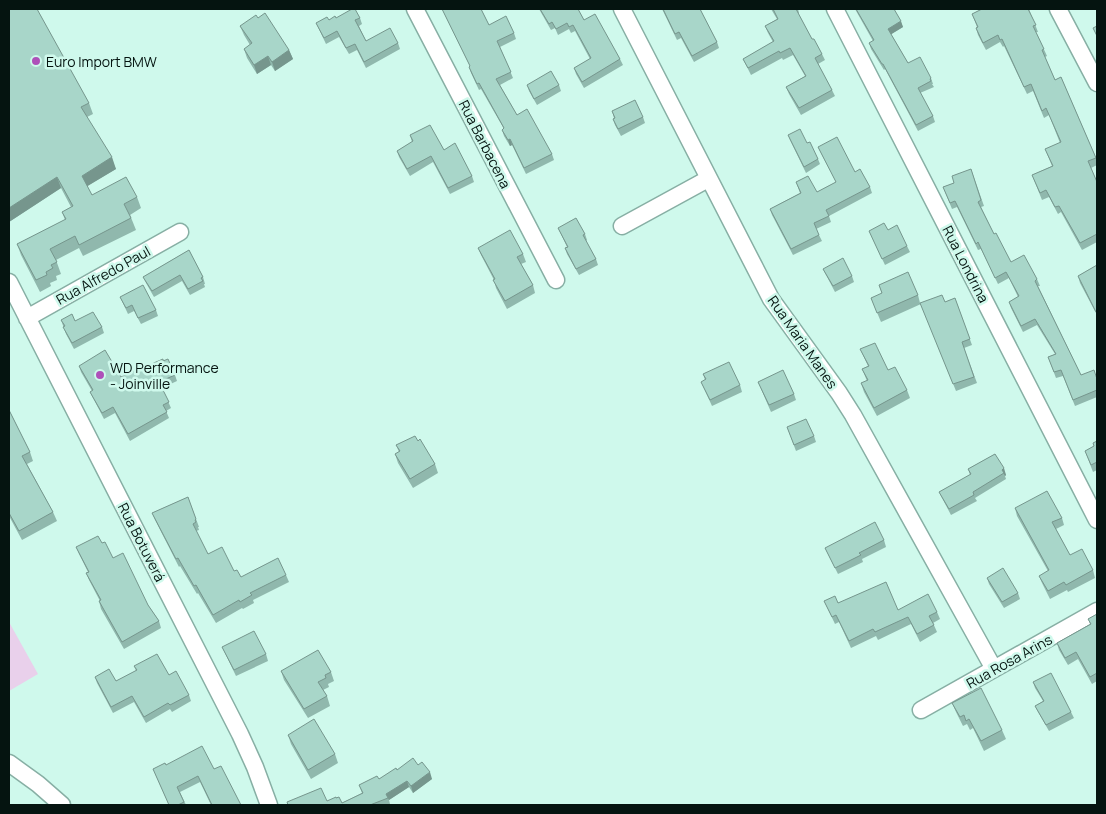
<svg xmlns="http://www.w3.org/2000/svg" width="1106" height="814" viewBox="0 0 1106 814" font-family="Manrope,sans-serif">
<rect width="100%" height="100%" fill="#cff9ec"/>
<path fill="#e9d0eb" d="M 9,622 L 38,674 L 9,691 Z"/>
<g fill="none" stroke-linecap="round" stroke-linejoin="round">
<defs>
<path id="minor" d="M 415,9 L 556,280
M 622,9 L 771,299 L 839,393 L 853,415 L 994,669
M 835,9 L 1097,520
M 1058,9 L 1097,83
M 622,226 L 708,179
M 9,282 L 240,734 L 255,767 L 269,805
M 27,318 L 180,232
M 921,710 L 1097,611
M 9,763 L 38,784 L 62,805"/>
</defs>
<use href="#minor" stroke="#87afa4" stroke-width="19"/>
<use href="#minor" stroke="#fff" stroke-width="16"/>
</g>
<path fill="#90b8ad" d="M 9,9 L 89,103 L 93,114 L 87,117 L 116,169 L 87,186 L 92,195 L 137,197 L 141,208 L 130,215 L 136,230 L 83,256 L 79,248 L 56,260 L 61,274 L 56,276 L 57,280 L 50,283 L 51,286 L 40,292 L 21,255 L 17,244 L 65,220 L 62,212 L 71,207 L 61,188 L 9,222 Z
M 442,9 L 481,9 L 489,25 L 514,33 L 516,39 L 500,47 L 513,78 L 500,85 L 517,115 L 552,154 L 554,160 L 526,174 L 512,145 L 510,146 L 504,136 L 502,130 L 504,129 L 481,89 L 479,90 L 471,73 L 469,67 L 470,66 Z
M 539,9 L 578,9 L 584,20 L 620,59 L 623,65 L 584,88 L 576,74 L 574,68 L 590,59 L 575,31 L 571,33 L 569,29 L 558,35 L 555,28 L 551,30 Z
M 662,9 L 700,9 L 717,42 L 719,48 L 694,62 L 681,38 L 677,40 Z
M 771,9 L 798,9 L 799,13 L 798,13 L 812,39 L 822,54 L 825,60 L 818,64 L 832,90 L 835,96 L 801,115 L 789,94 L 786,87 L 805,76 L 793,55 L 783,60 L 782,58 L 751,75 L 743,59 L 773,42 L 768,33 L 765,26 L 777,19 Z
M 855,9 L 894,9 L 903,27 L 891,34 L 908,63 L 931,78 L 933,84 L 932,84 L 934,87 L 920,93 L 933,116 L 935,122 L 918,131 L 885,69 L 884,70 L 871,49 L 869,43 L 873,41 Z
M 982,9 L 1029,9 L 1038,32 L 1036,32 L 1047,56 L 1045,57 L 1055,80 L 1061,77 L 1097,160 L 1097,165 L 1091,168 L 1097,182 L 1097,242 L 1082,250 L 1061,212 L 1058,214 L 1049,197 L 1042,200 L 1032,175 L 1052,166 L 1045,149 L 1060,143 L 1049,115 L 1044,118 L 1033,91 L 1027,94 L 1004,46 L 1003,47 L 1000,42 L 986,50 L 978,35 L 976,28 L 977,27 L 972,14 Z
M 258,18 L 289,50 L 293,59 L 275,71 L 271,65 L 257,74 L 247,58 L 244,49 L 250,45 L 244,35 L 240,26 Z
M 336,18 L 360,18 L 362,24 L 359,26 L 366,41 L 398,43 L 400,49 L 366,68 L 357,50 L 349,54 L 339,37 L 326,44 L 316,23 Z
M 527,85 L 559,85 L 561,91 L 537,105 L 529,91 Z
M 612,111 L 643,117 L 645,123 L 621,136 L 615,125 L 613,119 L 614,118 Z
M 410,135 L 444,150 L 472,176 L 474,182 L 450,194 L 433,162 L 410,176 L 399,157 L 397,151 L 412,142 Z
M 788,135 L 807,143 L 818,159 L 820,164 L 806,173 L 790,140 Z
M 818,147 L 855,172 L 870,187 L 872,193 L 829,216 L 831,222 L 816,229 L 822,241 L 793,255 L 772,215 L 770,209 L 800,193 L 796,182 L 817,192 L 836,182 L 821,153 Z
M 971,169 L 984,206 L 981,207 L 994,234 L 1011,262 L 1037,279 L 1040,286 L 1038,286 L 1081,375 L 1097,379 L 1097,397 L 1075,406 L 1063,376 L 1056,378 L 1048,357 L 1055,354 L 1037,325 L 1023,332 L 1011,308 L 1009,302 L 1018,297 L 1009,278 L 998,284 L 981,249 L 978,250 L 957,207 L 952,209 L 943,187 L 954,183 Z
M 558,228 L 585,234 L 587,240 L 586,241 L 596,259 L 598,265 L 579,275 L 567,254 L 565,248 L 567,247 Z
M 888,230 L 907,246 L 910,252 L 885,265 L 869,231 Z
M 478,248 L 523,254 L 526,262 L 521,264 L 533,285 L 535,293 L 507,309 L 496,288 L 494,280 L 481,255 Z
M 189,250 L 203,277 L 205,284 L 204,284 L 205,287 L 190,295 L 182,281 L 154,297 L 146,283 L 143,277 Z
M 1097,265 L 1097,315 L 1080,283 L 1078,276 Z
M 823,269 L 852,276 L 854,282 L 835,292 L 826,275 Z
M 879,285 L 918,295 L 920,303 L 945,302 L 955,298 L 972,345 L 964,348 L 977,383 L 956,391 L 921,304 L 881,322 L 871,298 L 882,294 Z
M 120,297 L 156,310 L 158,316 L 141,324 L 134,311 L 128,314 Z
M 61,320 L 75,321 L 102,327 L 104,333 L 74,349 L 66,334 Z
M 860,349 L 888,370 L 907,390 L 910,398 L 877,416 L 864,392 L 861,383 L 867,381 L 862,369 L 868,366 Z
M 163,361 L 175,375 L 177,381 L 162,388 L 171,408 L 166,411 L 169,418 L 130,441 L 115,413 L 104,419 L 93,398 L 90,392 L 92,391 L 81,372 L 79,366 L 121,377 Z
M 703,374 L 740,385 L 742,392 L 712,406 L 701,382 L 705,380 Z
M 758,382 L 794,394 L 796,400 L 771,412 Z
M 9,410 L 30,452 L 33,461 L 27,464 L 53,512 L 57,521 L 22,540 L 9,516 Z
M 787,427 L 814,436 L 816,442 L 796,451 Z
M 418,441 L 435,464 L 438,473 L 413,488 L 398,463 L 395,454 L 399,452 L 396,445 Z
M 1097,441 L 1097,470 L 1093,472 L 1085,451 L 1094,446 Z
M 995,454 L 1006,475 L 1005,476 L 1006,479 L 975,498 L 977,501 L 951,515 L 942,498 L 939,492 L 970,475 L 968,469 Z
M 188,497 L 199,527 L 198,527 L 199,530 L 196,531 L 208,554 L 234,571 L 241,577 L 286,575 L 289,582 L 253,600 L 254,603 L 243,609 L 242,608 L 216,623 L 198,593 L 197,594 L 180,566 L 179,567 L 155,520 L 152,513 Z
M 1015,508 L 1062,518 L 1064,525 L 1056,529 L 1070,555 L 1093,570 L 1095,578 L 1068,592 L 1067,590 L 1050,599 L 1042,583 L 1039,576 L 1048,571 L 1017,516 Z
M 884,540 L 886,547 L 862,559 L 863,562 L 838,574 L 825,548 Z
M 102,543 L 148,605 L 159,621 L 161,628 L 124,649 L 101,609 L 99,601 L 100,601 L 89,580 L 86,573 L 88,572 L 79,554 L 76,547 Z
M 987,578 L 1018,593 L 1020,599 L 1004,608 L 989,584 Z
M 824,601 L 898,610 L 937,612 L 940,619 L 933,623 L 937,632 L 920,642 L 911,624 L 878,640 L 876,636 L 851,648 L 839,622 L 835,624 Z
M 1097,614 L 1097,681 L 1092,684 L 1078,659 L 1068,665 L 1059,650 L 1057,643 L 1090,624 L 1088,619 Z
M 222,647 L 266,654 L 268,661 L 236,676 Z
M 134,666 L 169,675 L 189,695 L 191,701 L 172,712 L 170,709 L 146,723 L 134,702 L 113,713 L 97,683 L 95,677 L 116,681 L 136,671 Z
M 281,671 L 331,672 L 334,681 L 328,684 L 329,687 L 323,690 L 327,696 L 330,706 L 308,718 L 284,680 Z
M 1033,682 L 1071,712 L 1074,718 L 1049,731 L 1038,712 L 1035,706 L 1043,701 L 1035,688 Z
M 952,703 L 1002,730 L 1006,739 L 984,751 L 973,728 L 970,730 L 967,724 L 963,726 L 956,712 Z
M 288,735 L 335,754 L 338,763 L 311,779 L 291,744 Z
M 166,765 L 214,769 L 241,805 L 211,805 L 200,782 L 180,792 L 186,805 L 169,805 L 153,769 Z
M 418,765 L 432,779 L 413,793 L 409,787 L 389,800 L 390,804 L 386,805 L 288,805 L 327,801 L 336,798 L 342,803 L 362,793 L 359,785 L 379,779 L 397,770 Z"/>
<path fill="#76968d" d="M 901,21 L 903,27 L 890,35 L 888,29 Z
M 289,50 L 293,59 L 275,71 L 272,62 Z
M 268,56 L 271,65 L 257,74 L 254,65 Z
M 510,139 L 512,145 L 510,146 L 508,140 Z
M 112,157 L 116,169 L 86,187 L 82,176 Z
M 57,177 L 61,188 L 9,222 L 9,208 Z
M 1004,468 L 1006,475 L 1005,476 L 1002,470 Z
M 430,772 L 432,779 L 413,793 L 411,786 Z
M 407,781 L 409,787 L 389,800 L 386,794 Z"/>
<path fill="#a8d6c9" stroke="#76968d" d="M 9,9 L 37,9 L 89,103 L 81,107 L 112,157 L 82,176 L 92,195 L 126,177 L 137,197 L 124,204 L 131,218 L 79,245 L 75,236 L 50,249 L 57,262 L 51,265 L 53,268 L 46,272 L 47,275 L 36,280 L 17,244 L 66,219 L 62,212 L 73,206 L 57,177 L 9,208 Z
M 352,9 L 355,9 L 360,18 L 355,20 L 366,41 L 390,28 L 398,43 L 364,62 L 355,44 L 346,48 L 337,31 L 324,38 L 316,23 L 327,17 L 329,20 L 335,16 L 336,18 Z
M 442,9 L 481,9 L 489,25 L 506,16 L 514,33 L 497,41 L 511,72 L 496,79 L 517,115 L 527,109 L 552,154 L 524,168 L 510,139 L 508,140 L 502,130 L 504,128 L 479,83 L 477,84 L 469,67 L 470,66 Z
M 540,9 L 578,9 L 584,20 L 595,14 L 620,59 L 582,82 L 574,68 L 591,58 L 573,25 L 569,27 L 567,23 L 556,29 L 552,22 L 549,24 Z
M 663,9 L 700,9 L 717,42 L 692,56 L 679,32 L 675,34 Z
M 773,9 L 796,9 L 812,39 L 814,39 L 822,54 L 815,58 L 832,90 L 799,108 L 786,87 L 806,76 L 790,48 L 780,53 L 779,51 L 748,68 L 743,59 L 774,41 L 765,26 L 778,19 Z
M 856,9 L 894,9 L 901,21 L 888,29 L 908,63 L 920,57 L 931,78 L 930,79 L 931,81 L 918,88 L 933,116 L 916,125 L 883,64 L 882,64 L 869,43 L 874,40 Z
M 982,9 L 1028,9 L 1036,25 L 1033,26 L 1044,49 L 1042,50 L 1055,80 L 1061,77 L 1096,158 L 1088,161 L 1097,182 L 1097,235 L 1097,234 L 1080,243 L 1059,206 L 1055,207 L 1046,190 L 1040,193 L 1032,175 L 1053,166 L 1045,149 L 1061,142 L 1046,108 L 1042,111 L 1031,84 L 1024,87 L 1002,39 L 1000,40 L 998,35 L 983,43 L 976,28 L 978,27 L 972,14 Z
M 265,13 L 289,50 L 272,62 L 268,56 L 254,65 L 244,49 L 252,43 L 240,26 L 256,15 L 258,18 Z
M 1097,26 L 1097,36 L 1093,28 Z
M 551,71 L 559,85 L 534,99 L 527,85 Z
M 635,100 L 643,117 L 618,129 L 613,119 L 615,118 L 612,111 Z
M 430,125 L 444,150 L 455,143 L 472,176 L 448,188 L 431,156 L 407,169 L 397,151 L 413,141 L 410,135 Z
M 800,129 L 807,143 L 810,142 L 818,159 L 804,167 L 788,135 Z
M 837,137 L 855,172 L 860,169 L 870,187 L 826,210 L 829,216 L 814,223 L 819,235 L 791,249 L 770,209 L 801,193 L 796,182 L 808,176 L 817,192 L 836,182 L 818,147 Z
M 971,169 L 981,200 L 978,202 L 994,234 L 996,233 L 1011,262 L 1024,255 L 1037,279 L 1035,281 L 1081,375 L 1094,370 L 1097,379 L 1097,390 L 1073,400 L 1061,370 L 1054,372 L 1048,357 L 1056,354 L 1035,319 L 1021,326 L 1009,302 L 1019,296 L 1006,272 L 995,278 L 978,242 L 976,244 L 955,201 L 950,203 L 943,187 L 954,183 L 952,176 Z
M 576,218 L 585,234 L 583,235 L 596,259 L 576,269 L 565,248 L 568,247 L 558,228 Z
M 884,223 L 888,230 L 897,225 L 907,246 L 882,259 L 869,231 Z
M 510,230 L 523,254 L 517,257 L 533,285 L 505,301 L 493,280 L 495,279 L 478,248 Z
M 189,250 L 203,277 L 201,278 L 203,281 L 188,289 L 180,275 L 152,291 L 143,277 Z
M 843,258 L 852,276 L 833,286 L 823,269 Z
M 1097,265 L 1097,311 L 1096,312 L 1078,276 Z
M 908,272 L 918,295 L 877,313 L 871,298 L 882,293 L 879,285 Z
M 143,285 L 156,310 L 138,318 L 132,305 L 126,308 L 120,297 Z
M 942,295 L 945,302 L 955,298 L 970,339 L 962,342 L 974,377 L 953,384 L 920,303 Z
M 93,312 L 102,327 L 72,343 L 63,327 L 65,326 L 61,320 L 72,314 L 75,321 Z
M 875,343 L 888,370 L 895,367 L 907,390 L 874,408 L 861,383 L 868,380 L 862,369 L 869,366 L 860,349 Z
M 105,350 L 121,377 L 163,359 L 163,361 L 168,359 L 175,375 L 159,382 L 169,402 L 163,405 L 167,412 L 128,434 L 113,407 L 102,413 L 90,392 L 93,390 L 79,366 Z
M 729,362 L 740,385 L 710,400 L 701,382 L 706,379 L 703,374 Z
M 783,370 L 794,394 L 769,405 L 758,382 Z
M 9,410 L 30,452 L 22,456 L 53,512 L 19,531 L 9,513 Z
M 806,419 L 814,436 L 794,445 L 787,427 Z
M 415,436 L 418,441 L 420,439 L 435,464 L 410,479 L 395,454 L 400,451 L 396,445 Z
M 1097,441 L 1097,462 L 1091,465 L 1085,451 L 1094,446 L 1093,443 Z
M 995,454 L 1004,468 L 1002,470 L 1004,473 L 973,492 L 974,495 L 949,509 L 939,492 L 971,474 L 968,469 Z
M 1047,491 L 1062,518 L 1052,522 L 1070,555 L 1082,549 L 1093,570 L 1066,585 L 1064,582 L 1048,591 L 1039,576 L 1049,570 L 1015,508 Z
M 188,497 L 196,519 L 195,520 L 196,522 L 193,524 L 208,554 L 222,547 L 234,571 L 237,570 L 241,577 L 278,558 L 286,575 L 250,593 L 252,595 L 240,602 L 239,600 L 213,615 L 196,585 L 194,586 L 178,558 L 176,559 L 152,513 Z
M 875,522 L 884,540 L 859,553 L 861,555 L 835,568 L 825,548 Z
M 98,536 L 102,543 L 105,542 L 113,558 L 123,553 L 148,605 L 159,621 L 122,642 L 99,601 L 101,600 L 86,573 L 89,572 L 76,547 Z
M 1003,568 L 1018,593 L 1002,602 L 987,578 Z
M 886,582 L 898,610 L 928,594 L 937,612 L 929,616 L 934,625 L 917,634 L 908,617 L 875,632 L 873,629 L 849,641 L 836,615 L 832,617 L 824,601 L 835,596 L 838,603 Z
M 1097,614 L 1097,673 L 1090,677 L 1076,652 L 1065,658 L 1057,643 L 1091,624 L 1088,619 Z
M 254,631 L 266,654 L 234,670 L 222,647 Z
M 318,650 L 331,672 L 325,675 L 326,678 L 318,682 L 327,696 L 304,709 L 281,671 Z
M 157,654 L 169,675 L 176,671 L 189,695 L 170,705 L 168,703 L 144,717 L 132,696 L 111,707 L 95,677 L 109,669 L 116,681 L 137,670 L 134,666 Z
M 1051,673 L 1071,712 L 1046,725 L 1035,706 L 1044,701 L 1033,682 Z
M 981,688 L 1002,730 L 981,741 L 969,719 L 966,721 L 964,715 L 960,717 L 952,703 Z
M 314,719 L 335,754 L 308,770 L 288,735 Z
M 202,746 L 214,769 L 221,766 L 241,805 L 211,805 L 212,805 L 198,776 L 177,787 L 184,802 L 178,805 L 169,805 L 153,769 L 165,763 L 166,765 Z
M 413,758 L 418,765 L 422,762 L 430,772 L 411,786 L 407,781 L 386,794 L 388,798 L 370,805 L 288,805 L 287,802 L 321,788 L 327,801 L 336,797 L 336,798 L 339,797 L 342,803 L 363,793 L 359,785 L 377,776 L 379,779 L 396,768 L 397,770 Z"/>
<g fill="#ae50b9" stroke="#cff9ec" stroke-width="2">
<circle cx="36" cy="61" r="5"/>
<circle cx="100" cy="375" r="5"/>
</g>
<g text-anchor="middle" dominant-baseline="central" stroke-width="5" stroke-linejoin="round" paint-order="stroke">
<g font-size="14" fill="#051410" stroke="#cff9ec" text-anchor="start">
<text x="46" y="61">Euro Import BMW</text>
<text x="110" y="367">WD Performance<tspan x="110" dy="16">- Joinville</tspan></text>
</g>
<g font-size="14" fill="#051410" stroke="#cff9ec">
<text transform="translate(485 144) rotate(63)">Rua Barbacena</text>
<text transform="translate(966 264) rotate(63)">Rua Londrina</text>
<text transform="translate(103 275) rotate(-29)">Rua Alfredo Paul</text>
<text transform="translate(803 342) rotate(55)">Rua Maria Manes</text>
<text transform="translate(142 542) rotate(63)">Rua Botuverá</text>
<text transform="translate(1009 661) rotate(-29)">Rua Rosa Arins</text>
</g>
</g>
<rect width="1106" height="814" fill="none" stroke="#051410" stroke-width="20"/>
</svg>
